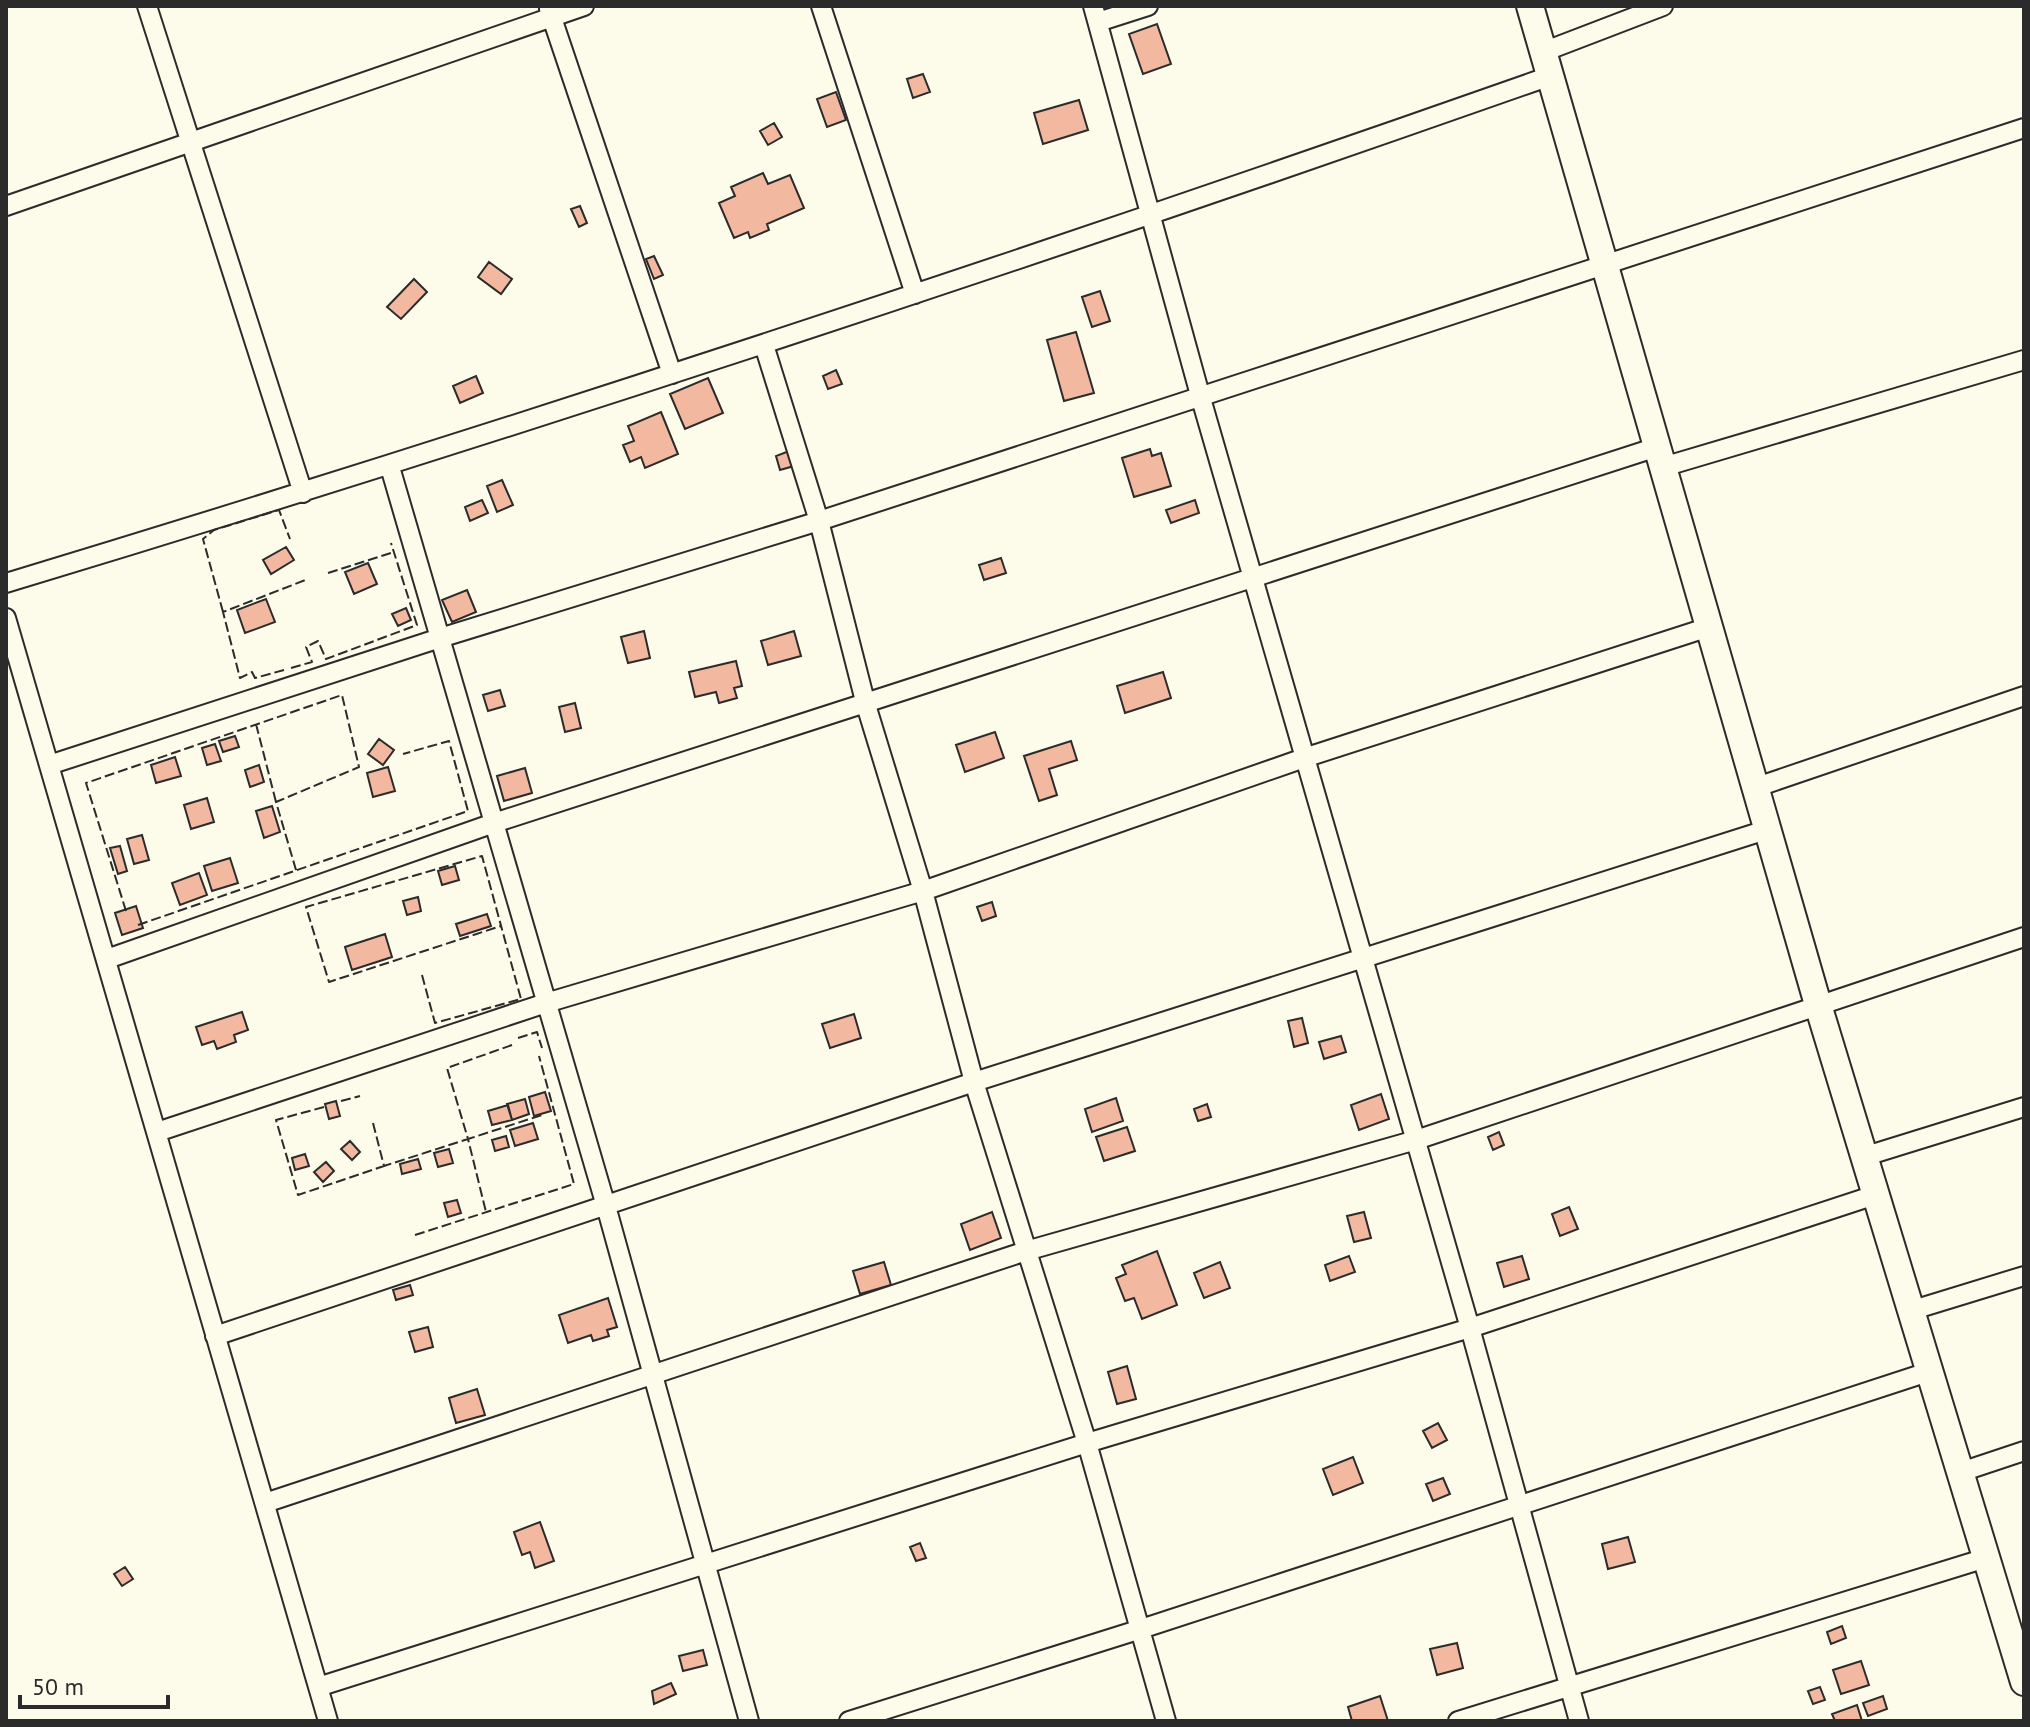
<svg xmlns="http://www.w3.org/2000/svg" width="2030" height="1727" viewBox="0 0 2030 1727" font-family="'PT Sans',sans-serif">
<rect width="100%" height="100%" fill="#fdfbea"/>
<path fill="#f2b8a0" stroke="#2b2b2b" stroke-width="2" d="M 1157,24 L 1171,64 L 1143,74 L 1129,34 Z
M 923,74 L 930,92 L 913,98 L 907,79 Z
M 836,92 L 846,120 L 827,127 L 817,99 Z
M 1079,100 L 1088,130 L 1043,144 L 1034,113 Z
M 774,123 L 782,137 L 768,145 L 760,131 Z
M 763,173 L 768,184 L 790,175 L 804,208 L 767,224 L 769,230 L 750,238 L 748,232 L 734,238 L 719,203 L 735,196 L 731,187 Z
M 580,206 L 587,223 L 579,227 L 571,209 Z
M 654,256 L 663,275 L 654,279 L 646,259 Z
M 489,262 L 512,279 L 501,294 L 478,277 Z
M 414,279 L 427,292 L 401,319 L 387,307 Z
M 1100,291 L 1110,321 L 1092,327 L 1082,297 Z
M 1076,332 L 1094,393 L 1064,401 L 1047,340 Z
M 836,370 L 842,384 L 828,389 L 823,376 Z
M 476,376 L 483,393 L 460,403 L 453,386 Z
M 708,378 L 723,413 L 685,429 L 670,394 Z
M 661,412 L 678,454 L 645,468 L 641,457 L 630,462 L 623,445 L 634,441 L 628,426 Z
M 1150,449 L 1152,456 L 1161,453 L 1171,486 L 1134,497 L 1122,458 Z
M 789,451 L 794,466 L 780,470 L 776,456 Z
M 502,480 L 513,505 L 497,512 L 487,486 Z
M 482,500 L 488,513 L 470,521 L 465,507 Z
M 1195,500 L 1199,513 L 1171,523 L 1166,510 Z
M 286,547 L 294,560 L 271,574 L 263,560 Z
M 1001,558 L 1006,573 L 984,580 L 979,565 Z
M 368,563 L 377,584 L 354,594 L 345,572 Z
M 467,590 L 476,612 L 452,622 L 442,600 Z
M 266,599 L 275,622 L 245,633 L 237,610 Z
M 406,608 L 411,620 L 398,626 L 392,614 Z
M 644,631 L 650,658 L 628,663 L 621,637 Z
M 794,631 L 801,656 L 768,665 L 761,641 Z
M 736,661 L 742,686 L 734,688 L 737,698 L 719,703 L 716,692 L 695,697 L 689,672 Z
M 1163,672 L 1171,698 L 1125,713 L 1117,686 Z
M 500,690 L 505,706 L 488,711 L 483,695 Z
M 575,703 L 581,728 L 565,732 L 559,707 Z
M 995,732 L 1004,758 L 965,772 L 956,745 Z
M 235,736 L 239,747 L 223,752 L 219,741 Z
M 379,739 L 394,750 L 383,765 L 368,754 Z
M 1071,741 L 1077,760 L 1049,769 L 1057,795 L 1039,801 L 1024,756 Z
M 215,744 L 221,761 L 207,765 L 202,748 Z
M 175,757 L 181,776 L 156,783 L 151,765 Z
M 259,765 L 264,782 L 250,787 L 245,770 Z
M 388,767 L 395,791 L 373,797 L 367,773 Z
M 525,768 L 532,793 L 504,801 L 497,776 Z
M 207,798 L 214,822 L 191,829 L 184,805 Z
M 272,806 L 280,832 L 264,838 L 256,811 Z
M 142,835 L 149,860 L 134,864 L 127,839 Z
M 120,846 L 127,871 L 118,874 L 110,848 Z
M 230,858 L 238,883 L 212,891 L 204,866 Z
M 455,866 L 459,880 L 442,885 L 438,871 Z
M 199,873 L 207,895 L 180,905 L 172,883 Z
M 418,897 L 421,911 L 407,915 L 403,901 Z
M 992,902 L 996,916 L 982,921 L 977,907 Z
M 136,906 L 143,928 L 122,935 L 115,913 Z
M 487,914 L 491,926 L 460,936 L 456,924 Z
M 385,934 L 392,957 L 352,970 L 345,947 Z
M 242,1012 L 248,1030 L 234,1035 L 236,1042 L 217,1049 L 214,1041 L 202,1045 L 196,1027 Z
M 854,1014 L 861,1038 L 830,1048 L 822,1024 Z
M 1302,1018 L 1308,1043 L 1294,1047 L 1288,1021 Z
M 1341,1036 L 1346,1052 L 1324,1059 L 1319,1042 Z
M 545,1092 L 551,1111 L 534,1116 L 529,1097 Z
M 1381,1094 L 1389,1119 L 1359,1130 L 1351,1105 Z
M 1116,1098 L 1123,1121 L 1092,1132 L 1085,1109 Z
M 525,1099 L 529,1114 L 512,1120 L 507,1104 Z
M 336,1101 L 340,1116 L 329,1119 L 325,1104 Z
M 1207,1104 L 1211,1117 L 1198,1121 L 1194,1109 Z
M 508,1105 L 512,1120 L 492,1125 L 488,1111 Z
M 533,1123 L 538,1139 L 515,1146 L 510,1130 Z
M 1127,1127 L 1135,1151 L 1104,1161 L 1096,1137 Z
M 1499,1132 L 1504,1145 L 1493,1150 L 1488,1137 Z
M 506,1136 L 509,1147 L 495,1151 L 492,1140 Z
M 350,1141 L 360,1152 L 352,1160 L 341,1149 Z
M 449,1149 L 453,1163 L 438,1167 L 434,1153 Z
M 305,1154 L 309,1166 L 295,1170 L 292,1158 Z
M 418,1159 L 421,1169 L 402,1174 L 400,1164 Z
M 326,1162 L 334,1171 L 323,1182 L 314,1172 Z
M 457,1200 L 461,1213 L 448,1217 L 444,1203 Z
M 1569,1207 L 1578,1229 L 1560,1236 L 1552,1214 Z
M 992,1212 L 1001,1238 L 970,1250 L 961,1224 Z
M 1364,1212 L 1371,1238 L 1354,1242 L 1347,1216 Z
M 1157,1251 L 1177,1305 L 1142,1319 L 1134,1298 L 1125,1301 L 1116,1278 L 1126,1274 L 1122,1265 Z
M 1349,1256 L 1355,1272 L 1330,1281 L 1325,1265 Z
M 1522,1256 L 1529,1279 L 1504,1287 L 1497,1263 Z
M 884,1262 L 891,1285 L 860,1294 L 853,1271 Z
M 1220,1262 L 1230,1288 L 1204,1298 L 1194,1273 Z
M 410,1285 L 413,1295 L 396,1300 L 393,1290 Z
M 608,1298 L 617,1327 L 607,1330 L 609,1336 L 593,1341 L 591,1335 L 568,1343 L 559,1315 Z
M 428,1327 L 433,1347 L 415,1352 L 409,1332 Z
M 1127,1366 L 1136,1399 L 1117,1404 L 1108,1372 Z
M 477,1389 L 485,1415 L 456,1423 L 449,1398 Z
M 1438,1423 L 1447,1440 L 1432,1448 L 1423,1431 Z
M 1353,1457 L 1363,1483 L 1333,1495 L 1323,1469 Z
M 1443,1478 L 1450,1494 L 1433,1501 L 1426,1484 Z
M 540,1522 L 554,1561 L 535,1568 L 530,1552 L 522,1555 L 514,1532 Z
M 1628,1537 L 1635,1562 L 1608,1569 L 1602,1544 Z
M 920,1543 L 926,1558 L 916,1561 L 910,1547 Z
M 125,1567 L 133,1579 L 122,1586 L 114,1574 Z
M 1842,1626 L 1846,1638 L 1831,1644 L 1827,1632 Z
M 1457,1643 L 1463,1668 L 1437,1675 L 1430,1649 Z
M 703,1650 L 707,1665 L 683,1671 L 679,1656 Z
M 1861,1661 L 1869,1685 L 1841,1694 L 1833,1670 Z
M 671,1683 L 676,1694 L 654,1704 L 652,1691 Z
M 1820,1687 L 1825,1700 L 1813,1704 L 1808,1691 Z
M 1380,1696 L 1388,1721 L 1352,1721 L 1348,1707 Z
M 1883,1696 L 1887,1709 L 1868,1716 L 1863,1703 Z
M 1857,1705 L 1862,1721 L 1835,1721 L 1832,1714 Z"/>
<g fill="none" stroke-linecap="round" stroke-linejoin="round">
<defs>
<path id="street" d="M 147,6 L 303,493
M 821,6 L 915,294
M 1093,6 L 1200,395 L 1470,1328 L 1579,1721
M 549,9 L 672,374
M 1098,22 L 1148,6
M 1543,52 L 1663,6
M 6,206 L 584,6
M 764,345 L 819,521 L 866,705 L 923,891 L 974,1082 L 1087,1443 L 1166,1721
M 390,467 L 606,1206 L 749,1721
M 1663,467 L 2024,360
M 6,583 C 525,426 1039,256 1550,76
M 6,618 L 328,1721
M 49,765 L 440,638 L 819,521 L 2024,128
M 1757,787 L 2024,696
M 107,959 L 494,823 L 1657,447
M 157,1132 L 546,1003 L 923,891 L 1307,757 L 1709,627
M 1866,1156 L 2024,1107
M 1913,1310 L 2024,1276
M 215,1336 L 974,1082 L 1769,829
M 1961,1472 L 2024,1451
M 265,1503 L 1026,1251 L 1416,1140 L 2024,937
M 318,1687 L 1087,1443 L 1470,1328 L 1878,1194
M 849,1721 L 1141,1629 L 1931,1371
M 1458,1721 L 1986,1558"/>
<path id="secondary" d="M 1530,6 L 1819,1008 L 2024,1682"/>
</defs>
<use href="#street" stroke="#2b2b2b" stroke-width="22"/>
<use href="#secondary" stroke="#2b2b2b" stroke-width="30"/>
<use href="#street" stroke="#fdfbea" stroke-width="18"/>
<use href="#secondary" stroke="#fdfbea" stroke-width="26"/>
<path stroke="#2b2b2b" stroke-width="2" stroke-dasharray="10 4" stroke-linecap="butt" d="M 328,573 L 394,552
M 223,612 L 203,539 L 214,530 L 279,510 L 290,539
M 291,668 L 312,662 L 306,647 L 318,641 L 326,659 L 417,625 L 391,543
M 284,670 L 255,678 L 252,672 L 240,678 L 223,612 L 308,579
M 256,724 L 276,802
M 126,911 L 86,783 L 342,695 L 359,767 L 276,802 L 296,870
M 138,925 L 468,811 L 449,741 L 403,754
M 422,975 L 435,1023 L 521,999 L 482,856 L 306,907 L 329,982 L 501,926
M 518,1038 L 537,1032 L 542,1048
M 512,1045 L 447,1068 L 468,1139 L 542,1115
M 341,1101 L 360,1096
M 324,1107 L 276,1120 L 298,1195 L 384,1166
M 373,1123 L 384,1166 L 468,1139 L 486,1212
M 415,1235 L 574,1184 L 539,1056"/>
</g>
<rect width="2030" height="1727" fill="none" stroke="#2b2b2b" stroke-width="16"/>
<path d="M20 1695v12h148v-12" fill="none" stroke="#2b2b2b" stroke-width="4"/>
<text x="32" y="1695" font-size="24" fill="#2b2b2b" stroke="#fdfbea" stroke-width="6" paint-order="stroke">50 m</text>
</svg>
